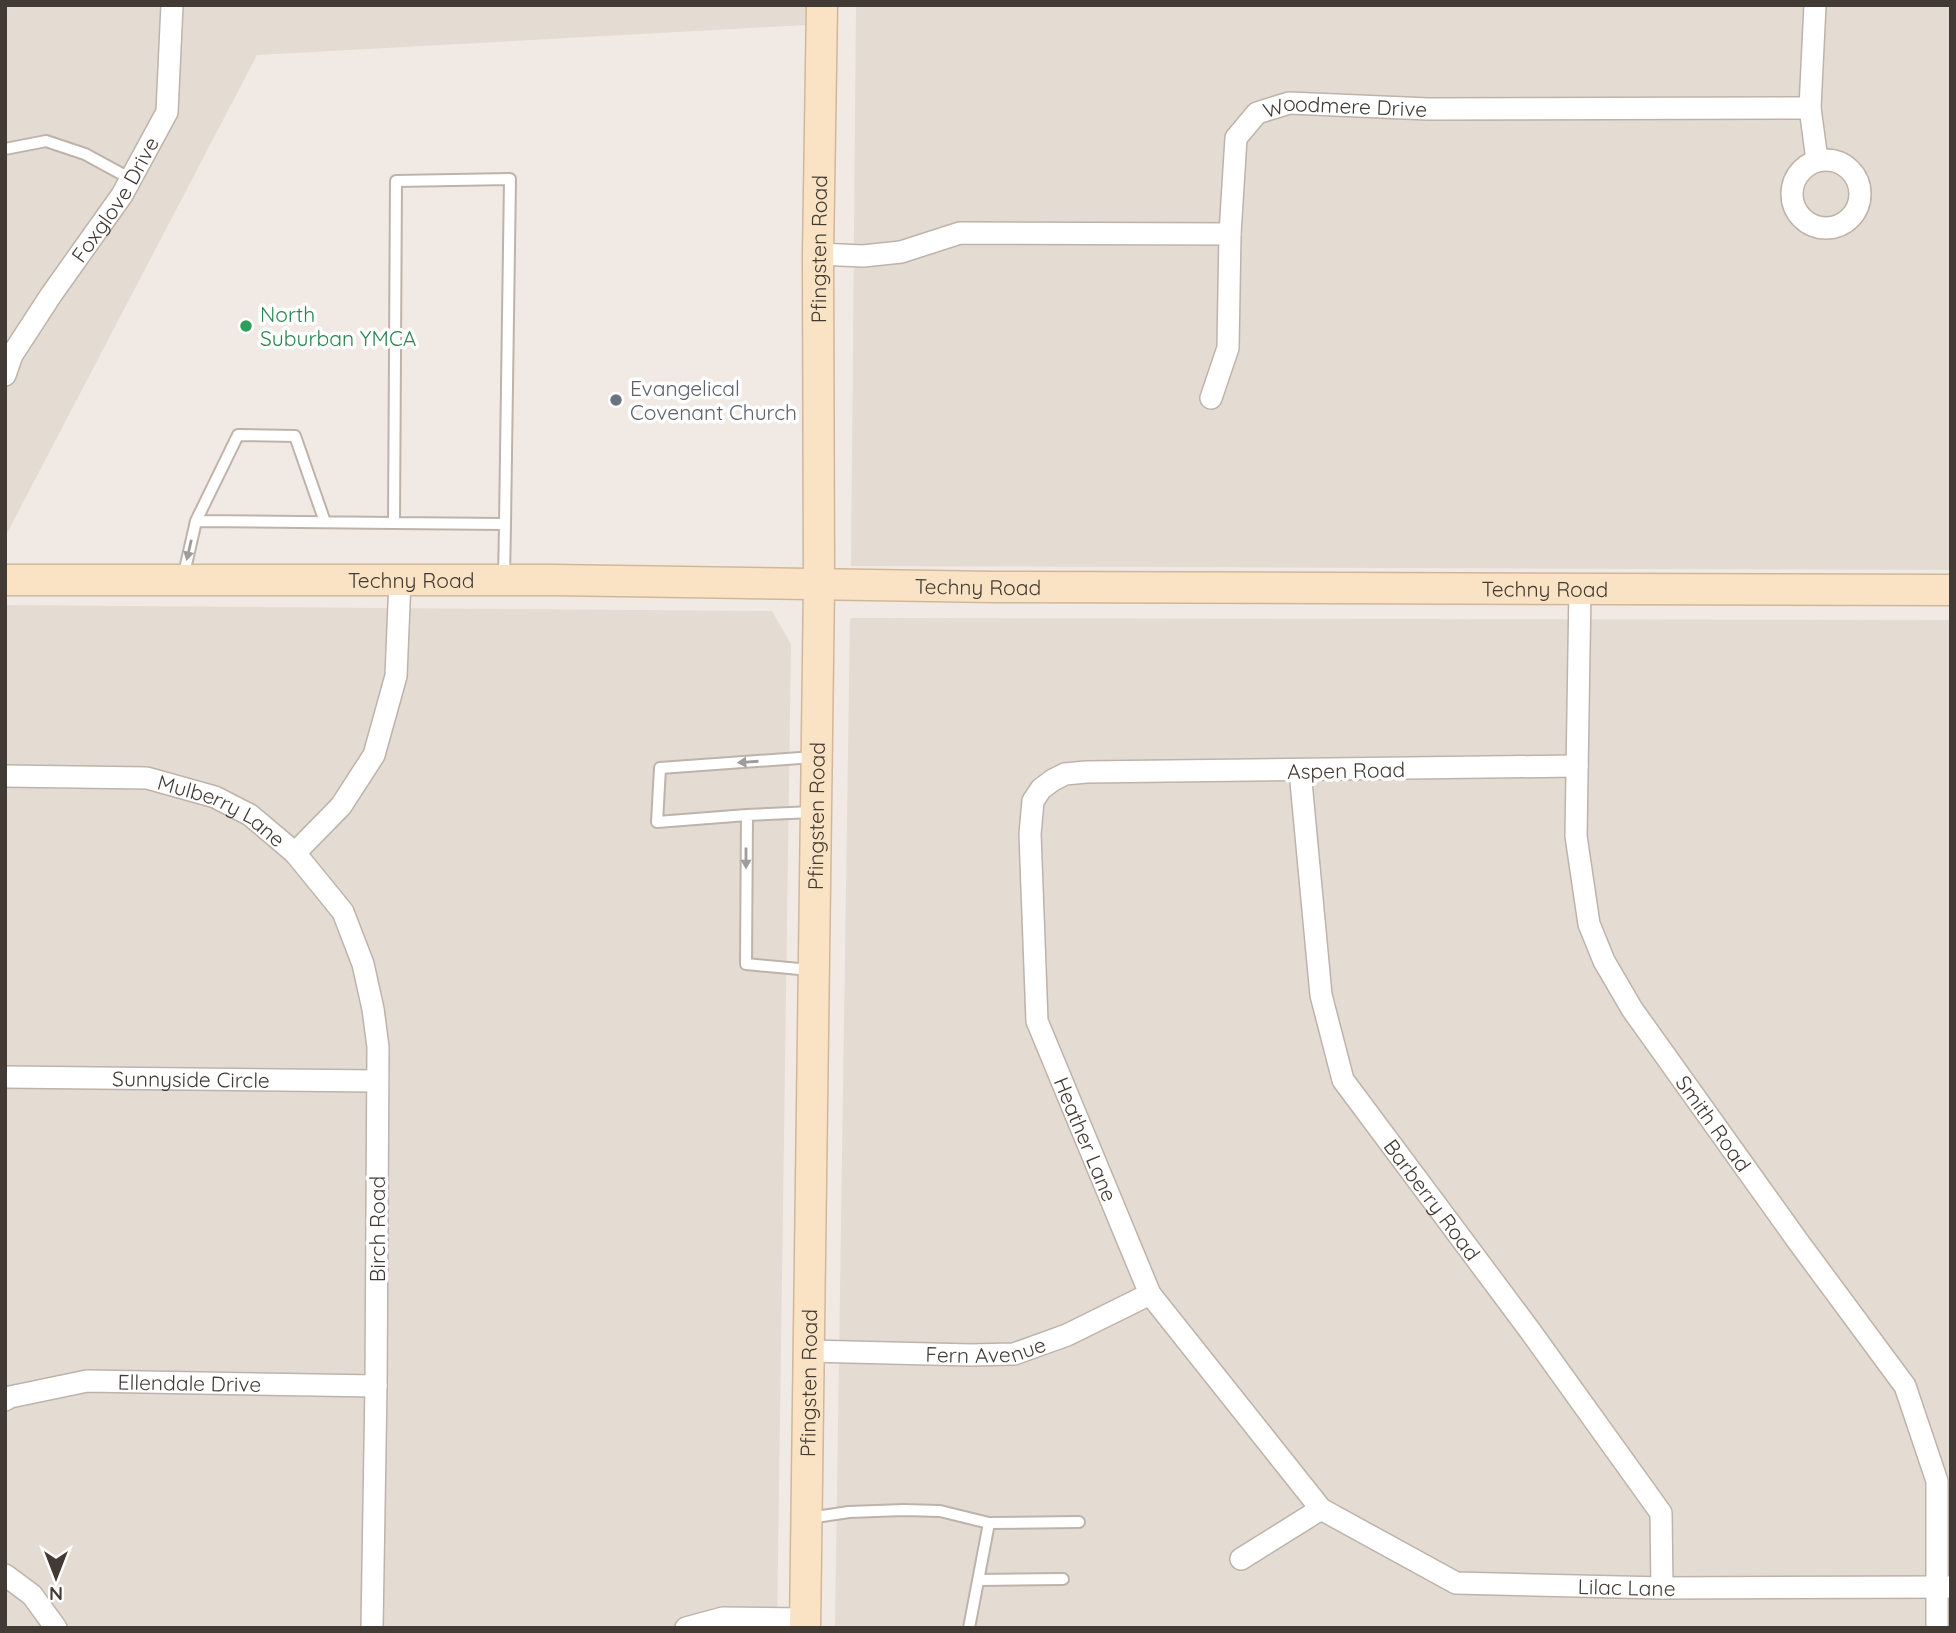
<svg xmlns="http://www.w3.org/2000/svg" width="1956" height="1633" viewBox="0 0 1956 1633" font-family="Quicksand,sans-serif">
<rect width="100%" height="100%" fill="#f1eae4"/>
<path fill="#e4dbd2" d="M 5,5 L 806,5 L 806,25 L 257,55 L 5,537 Z
M 856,5 L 1951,5 L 1951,570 L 851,566 Z
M 5,605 L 772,611 L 791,644 L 777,1628 L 5,1628 Z
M 850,618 L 1951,620 L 1951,1628 L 835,1628 Z"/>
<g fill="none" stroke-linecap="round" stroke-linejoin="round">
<defs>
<path id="service" d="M 5,149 L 46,141 L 85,154 L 131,179
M 196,521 L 394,523
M 183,578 L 196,521 L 238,435 L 295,436 L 325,522
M 504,578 L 505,524 L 510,179 L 396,181 L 394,523 L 505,524
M 747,815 L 813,812
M 810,970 L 746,964 L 747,815 L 657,822 L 660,768 L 814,757
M 809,1518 L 849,1512 L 904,1510 L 940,1511 L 989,1523 L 1079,1522
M 978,1580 L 1063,1579
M 969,1628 L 989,1523"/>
<g id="minor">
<path d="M 1815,5 L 1810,108 L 1817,160"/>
<circle cx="1826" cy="194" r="34"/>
<path d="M 818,254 L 863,256 L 901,252 L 960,233 L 1230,234"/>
<path id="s1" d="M 5,375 L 12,355 L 51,295 L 122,195 L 167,112 L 172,5"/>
<path id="s2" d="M 1211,398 L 1228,348 L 1230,234 L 1236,138 L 1257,113 L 1289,103 L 1428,109 L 1810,108"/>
<path id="s3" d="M 1580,589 L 1576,836 L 1589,924 L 1604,961 L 1632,1009 L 1797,1240 L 1905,1386 L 1937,1481 L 1937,1628"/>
<path id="s4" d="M 1577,766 L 1086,772 L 1065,774 L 1053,780 L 1041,789 L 1033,801 L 1030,834 L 1037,1021 L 1150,1294 L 1321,1509 L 1456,1583 L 1662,1588 L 1951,1587"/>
<path id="s5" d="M 1300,771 L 1321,995 L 1343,1080 L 1531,1332 L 1661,1513 L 1662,1588"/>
<path id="s6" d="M 5,776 L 147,778 L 215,797 L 250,815 L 295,853 L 341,806 L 374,755 L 396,676 L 400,580"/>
<path d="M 295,853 L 343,912 L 363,964 L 373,1009 L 378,1047 L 376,1386 L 372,1628"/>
<path id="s7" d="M 5,1077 L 377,1081"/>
<path id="s8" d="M 809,1351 L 971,1355 L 1014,1354 L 1067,1335 L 1150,1294"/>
<path id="s9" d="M 5,1400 L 10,1397 L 87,1381 L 376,1386"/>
<path d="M 1241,1559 L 1321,1509"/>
<path d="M 5,1575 L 32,1595 L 56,1628"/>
<path d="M 686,1628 L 723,1618 L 805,1619"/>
</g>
<g id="secondary">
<path id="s10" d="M 5,580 L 554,580 L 993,587 L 1951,590"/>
<path id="s11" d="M 805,1628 L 819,585 L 818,254 L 822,5"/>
</g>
</defs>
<use href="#service" stroke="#beb3aa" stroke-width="14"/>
<use href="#minor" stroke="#beb3aa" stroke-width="24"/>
<use href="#secondary" stroke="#d1b799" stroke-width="33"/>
<use href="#service" stroke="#fff" stroke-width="10"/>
<use href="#minor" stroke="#fff" stroke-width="21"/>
<use href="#secondary" stroke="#fae3c4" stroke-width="30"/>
</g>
<defs><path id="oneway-solid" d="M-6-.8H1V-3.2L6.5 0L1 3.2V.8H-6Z" transform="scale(1.75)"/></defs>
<g fill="#a09c9a">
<use href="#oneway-solid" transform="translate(189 550) rotate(103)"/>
<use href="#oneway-solid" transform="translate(748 762) rotate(176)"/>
<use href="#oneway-solid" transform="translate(746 858) rotate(90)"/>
</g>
<circle fill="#2e9e5b" stroke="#fff" stroke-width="2.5" cx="246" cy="326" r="7"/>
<circle fill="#6b7280" stroke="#fff" stroke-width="2.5" cx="616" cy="400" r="7"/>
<g text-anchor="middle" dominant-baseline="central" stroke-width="7" stroke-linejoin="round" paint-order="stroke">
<g font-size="21" fill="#423a34" stroke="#fff">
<text stroke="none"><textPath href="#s2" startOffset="385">Woodmere Drive</textPath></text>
<text stroke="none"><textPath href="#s1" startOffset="208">Foxglove Drive</textPath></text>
<text stroke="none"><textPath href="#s11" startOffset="1379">Pfingsten Road</textPath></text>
<text stroke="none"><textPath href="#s10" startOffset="406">Techny Road</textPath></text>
<text stroke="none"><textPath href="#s10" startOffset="973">Techny Road</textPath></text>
<text stroke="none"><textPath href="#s10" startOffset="1540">Techny Road</textPath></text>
<text transform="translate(1346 770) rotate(-1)">Aspen Road</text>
<text stroke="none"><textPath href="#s6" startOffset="224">Mulberry Lane</textPath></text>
<text stroke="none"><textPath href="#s11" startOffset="812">Pfingsten Road</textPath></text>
<text stroke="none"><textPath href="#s7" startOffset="186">Sunnyside Circle</textPath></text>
<text stroke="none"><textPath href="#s3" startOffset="572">Smith Road</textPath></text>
<text stroke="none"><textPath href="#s4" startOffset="903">Heather Lane</textPath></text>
<text stroke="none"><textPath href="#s5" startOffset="462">Barberry Road</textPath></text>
<text transform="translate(377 1229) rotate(-90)">Birch Road</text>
<text stroke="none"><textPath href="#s8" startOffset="177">Fern Avenue</textPath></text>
<text stroke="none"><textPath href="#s9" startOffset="187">Ellendale Drive</textPath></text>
<text stroke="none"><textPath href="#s11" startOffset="245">Pfingsten Road</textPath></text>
<text stroke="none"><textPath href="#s4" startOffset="1670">Lilac Lane</textPath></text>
</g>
<g font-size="21" fill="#27864d" stroke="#fff" text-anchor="start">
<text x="260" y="314">North<tspan x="260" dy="24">Suburban YMCA</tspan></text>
</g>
<g font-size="21" fill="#5b616d" stroke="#fff" text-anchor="start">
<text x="630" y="388">Evangelical<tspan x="630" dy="24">Covenant Church</tspan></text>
</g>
</g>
<rect width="1956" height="1633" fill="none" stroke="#423a34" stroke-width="14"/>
<g transform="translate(56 1577) rotate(180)" stroke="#ffffff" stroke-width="5" paint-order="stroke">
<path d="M0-5L12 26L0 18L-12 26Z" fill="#423a34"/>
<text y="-10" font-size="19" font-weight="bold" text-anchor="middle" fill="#423a34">N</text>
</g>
</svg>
